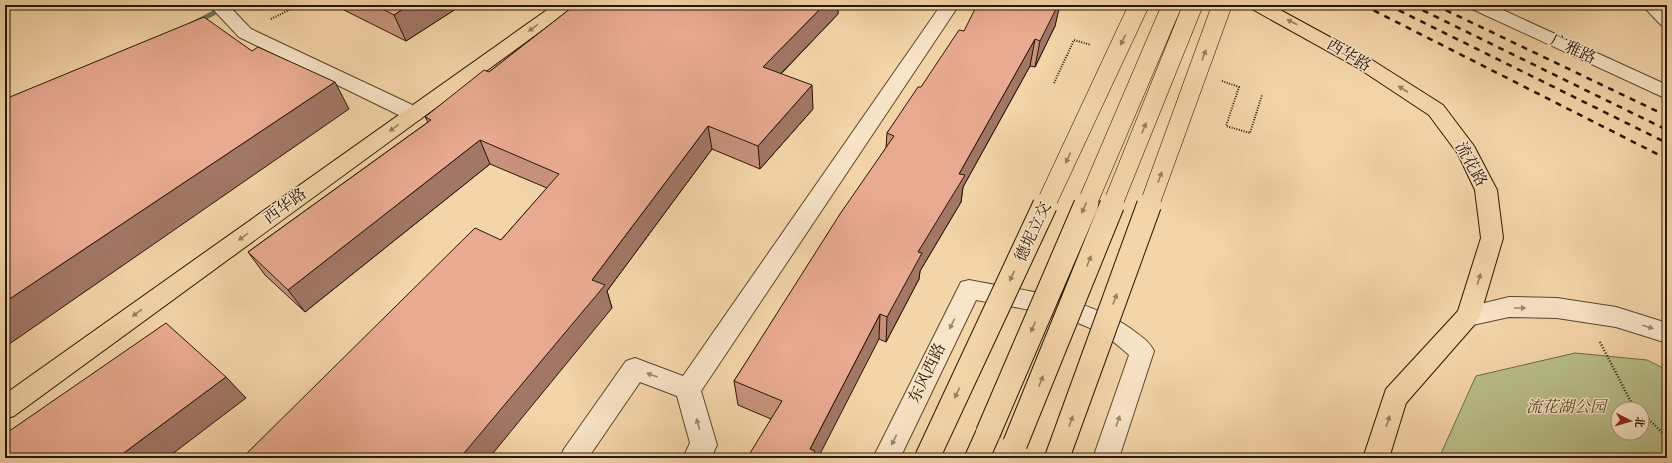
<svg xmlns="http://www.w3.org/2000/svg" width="1672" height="463" viewBox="0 0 1672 463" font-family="Alegreya,'Noto Serif SC',serif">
<rect width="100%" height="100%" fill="#f4d5a9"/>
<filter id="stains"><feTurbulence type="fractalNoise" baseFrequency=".005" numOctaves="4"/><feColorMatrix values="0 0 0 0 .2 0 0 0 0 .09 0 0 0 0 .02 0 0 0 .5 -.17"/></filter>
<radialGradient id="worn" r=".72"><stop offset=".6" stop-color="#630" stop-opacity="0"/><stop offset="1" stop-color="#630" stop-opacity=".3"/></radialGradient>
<path fill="#b9be8a" stroke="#706a47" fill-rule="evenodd" d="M 1575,353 L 1647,360 L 1667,370 L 1667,458 L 1439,458 L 1476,376 ZM 1618,409 L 1642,409 L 1642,433 L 1618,433 Z"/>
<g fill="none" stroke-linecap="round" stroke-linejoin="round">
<path fill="#6d7865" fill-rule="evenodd" d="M 224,5 L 234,5 L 196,25 L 193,25 L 189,23 Z"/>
<defs>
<path id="minor" d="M 209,5 L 228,5 L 251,29 L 421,109 L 424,114 L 421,119 L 414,121 L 407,119 L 239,37 Z
M 941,5 L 959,5 L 701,391 L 717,445 L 711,458 L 683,458 L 690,443 L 677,396 L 640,382 L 588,458 L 560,458 L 564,449 L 626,361 L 635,358 L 683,376 Z
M 1469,5 L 1492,5 L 1667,85 L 1667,99 L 1472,9 Z
M 1642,5 L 1661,5 L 1667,11 L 1667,26 L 1661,25 Z
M 969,280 C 1025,291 1091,297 1138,334 C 1145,339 1150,343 1154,351 L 1119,458 L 1093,458 L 1129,355 C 1120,347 1112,340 1102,334 C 1064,313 1017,308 976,300 L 900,458 L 873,458 L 961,282 Z
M 1509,297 L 1557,298 L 1616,307 L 1667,323 L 1667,343 L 1616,327 L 1557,318 L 1509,317 L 1468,326 L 1460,323 L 1456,316 L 1460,309 Z"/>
<path id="major" d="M 554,5 L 574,5 L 571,9 L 14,416 L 5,419 L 5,394 Z
M 1249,5 L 1271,5 L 1372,60 L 1443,105 L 1474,146 L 1497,190 L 1503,238 L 1480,316 L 1476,323 L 1406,403 L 1389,458 L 1363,458 L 1386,389 L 1458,311 L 1481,238 L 1475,190 L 1458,154 L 1429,115 L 1358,68 L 1252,9 Z
M 988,421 L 997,425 L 1001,433 L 990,458 L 964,458 L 979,425 Z"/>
</defs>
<use href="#minor" stroke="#5a462d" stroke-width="2"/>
<use href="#major" stroke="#271604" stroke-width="2"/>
<path stroke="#271604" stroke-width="2" stroke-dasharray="1 1.5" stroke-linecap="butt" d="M 271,19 L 299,5
M 1222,81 L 1239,87 L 1226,126 L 1250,133 L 1262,95"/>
<path stroke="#271604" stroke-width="2.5" stroke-dasharray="1 2" stroke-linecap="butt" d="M 1600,342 L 1632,404 L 1638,409
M 1642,413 L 1667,437"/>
<use href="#minor" fill="#f8e4c7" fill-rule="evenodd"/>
<use href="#major" fill="#f4d5a9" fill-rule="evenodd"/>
<path stroke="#271604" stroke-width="2.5" stroke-dasharray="6 6" stroke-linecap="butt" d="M 1363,5 L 1667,159
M 1388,5 L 1667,143
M 1412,5 L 1667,130
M 1435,5 L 1667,116"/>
<defs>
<path id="major-bridge-far1" d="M 1086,206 L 1172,5
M 1112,206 L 1193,5"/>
<path id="major-bridge" d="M 988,433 L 1086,205
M 1015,444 L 1112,205"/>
<path id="highway-bridge-far1" d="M 1045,206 L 1139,5
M 1149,206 L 1222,5"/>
<path id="highway-bridge" d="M 927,458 L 1045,205
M 1057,458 L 1149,205"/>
</defs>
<use href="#major-bridge-far1" stroke="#271604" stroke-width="20" stroke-linecap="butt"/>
<use href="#major-bridge" stroke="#271604" stroke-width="26" stroke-linecap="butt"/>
<use href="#highway-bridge-far1" stroke="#271604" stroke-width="20" stroke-linecap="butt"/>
<use href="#highway-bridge" stroke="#271604" stroke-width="26" stroke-linecap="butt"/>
<path stroke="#271604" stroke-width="2" stroke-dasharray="1 1.5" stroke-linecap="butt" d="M 1054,83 L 1074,40 L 1091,45"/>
<use href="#major-bridge-far1" stroke="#f4d5a9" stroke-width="19"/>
<use href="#major-bridge" stroke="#f4d5a9" stroke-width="24"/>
<use href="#highway-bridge-far1" stroke="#f4d5a9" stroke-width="19"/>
<use href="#highway-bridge" stroke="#f4d5a9" stroke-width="24"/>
</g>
<path fill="#c8927d" stroke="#271604" d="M 334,5 L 462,5 L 406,41 Z
M 575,5 L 838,5 L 838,14 L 781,74 L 813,109 L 760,169 L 712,149 L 607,291 L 612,308 L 501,240 L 547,188 L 490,164 L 305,312 L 265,275 L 248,252 L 428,122 L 425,117 L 489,72 Z
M 1663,5 L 1667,5 L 1667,9 Z
M 1059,6 L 1055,26 L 1035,67 L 1030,66 L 963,187 L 961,202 L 920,271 L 919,279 L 886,342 L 879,339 L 771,419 L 738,405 L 734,381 L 886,148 L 887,133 L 964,31 Z"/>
<path fill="#a27766" stroke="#271604" d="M 409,5 L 462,5 L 406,41 L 394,15 Z
M 824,5 L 838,5 L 838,14 L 765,90 L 763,67 Z
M 1053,5 L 1060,5 L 1055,26 L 1035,67 L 1040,41 Z
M 1035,39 L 1030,66 L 963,187 L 961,202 L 920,271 L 919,279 L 886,342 L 887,317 L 918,252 L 959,174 Z
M 335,82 L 349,109 L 5,347 L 5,302 Z
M 812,85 L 813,109 L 760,169 L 758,146 Z
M 708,126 L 712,149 L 607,291 L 612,308 L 489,458 L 460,458 L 592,280 Z
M 480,140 L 490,164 L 305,312 L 288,290 Z
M 880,314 L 879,339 L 818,458 L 810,458 L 810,449 Z
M 226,377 L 246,398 L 167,458 L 117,458 Z"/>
<path fill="#e8aa91" stroke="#271604" d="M 375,5 L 409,5 L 394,15 Z
M 575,5 L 824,5 L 763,67 L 812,85 L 758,146 L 708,126 L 592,280 L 605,285 L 460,458 L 242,458 L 475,228 L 501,240 L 559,174 L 480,140 L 288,290 L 248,252 L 431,120 L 425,117 L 484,70 L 489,72 Z
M 977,5 L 1058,5 L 1040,41 L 1035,39 L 959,174 L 965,175 L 918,252 L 922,253 L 887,317 L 880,314 L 810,449 L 815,451 L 811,458 L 747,458 L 782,401 L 734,381 L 840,214 L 894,136 L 887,133 L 918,87 L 921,87 L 959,30 L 964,31 Z
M 204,17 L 252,51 L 258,47 L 335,82 L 5,302 L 5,99 Z
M 166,323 L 226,377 L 117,458 L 5,458 L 5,434 Z"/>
<defs><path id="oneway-solid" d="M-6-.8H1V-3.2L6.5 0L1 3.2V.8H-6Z"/></defs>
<g fill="#987f5f">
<use href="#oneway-solid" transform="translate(1292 22) rotate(-153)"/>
<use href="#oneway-solid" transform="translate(533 28) rotate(144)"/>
<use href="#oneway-solid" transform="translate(1123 40) rotate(115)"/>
<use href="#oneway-solid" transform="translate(1204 55) rotate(-70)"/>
<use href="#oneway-solid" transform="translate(1403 89) rotate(-147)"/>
<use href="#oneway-solid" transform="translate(394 128) rotate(144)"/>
<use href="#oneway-solid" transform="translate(1144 128) rotate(-68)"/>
<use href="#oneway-solid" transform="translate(1068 158) rotate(115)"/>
<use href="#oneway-solid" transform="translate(1160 177) rotate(-70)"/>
<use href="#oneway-solid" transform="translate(1084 208) rotate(114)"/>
<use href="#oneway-solid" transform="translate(243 237) rotate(144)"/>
<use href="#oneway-solid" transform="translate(1089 261) rotate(-68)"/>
<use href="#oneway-solid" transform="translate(1012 276) rotate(115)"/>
<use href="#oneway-solid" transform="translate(1479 279) rotate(-73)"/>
<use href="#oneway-solid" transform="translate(1115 299) rotate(-70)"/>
<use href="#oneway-solid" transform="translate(137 313) rotate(144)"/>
<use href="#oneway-solid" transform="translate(1033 327) rotate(113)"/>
<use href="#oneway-solid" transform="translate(1041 381) rotate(-68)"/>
<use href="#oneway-solid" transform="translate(957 393) rotate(115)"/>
<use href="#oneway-solid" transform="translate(1071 421) rotate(-70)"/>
<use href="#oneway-solid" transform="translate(1388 421) rotate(-73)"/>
</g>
<g fill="#9a876f">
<use href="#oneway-solid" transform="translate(1520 308)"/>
<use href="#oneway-solid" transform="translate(952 324) rotate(116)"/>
<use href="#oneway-solid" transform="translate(1648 327) rotate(18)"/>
<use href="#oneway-solid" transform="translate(652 375) rotate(-160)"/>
<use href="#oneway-solid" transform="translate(1118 421) rotate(-71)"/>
<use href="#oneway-solid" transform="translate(698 424) rotate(-106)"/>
<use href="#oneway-solid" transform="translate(894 440) rotate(116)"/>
</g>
<g text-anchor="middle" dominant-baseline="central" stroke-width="3" stroke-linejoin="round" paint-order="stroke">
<g font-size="16" fill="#271604" stroke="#f8e4c7">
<text transform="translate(1573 49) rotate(25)">广雅路</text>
<text transform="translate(1349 55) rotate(31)">西华路</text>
<text transform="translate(1471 164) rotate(61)">流花路</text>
<text transform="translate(285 206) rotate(-36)">西华路</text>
<text transform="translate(1033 232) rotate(-65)">德坭立交</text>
<text transform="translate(927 373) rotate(-64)">东风西路</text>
</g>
<g font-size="16" font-style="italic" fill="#53482c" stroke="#f8e4c7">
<text x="1566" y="407">流花湖公园</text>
</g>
</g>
<rect width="1672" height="463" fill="none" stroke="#f4d5a9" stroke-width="20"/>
<rect x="6" y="6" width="1660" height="451" fill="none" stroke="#271604" stroke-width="2"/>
<rect x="10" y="10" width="1652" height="443" fill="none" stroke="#271604"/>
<g transform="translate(1630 421) rotate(96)"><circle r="19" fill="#f8e4c7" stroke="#a49279"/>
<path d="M0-3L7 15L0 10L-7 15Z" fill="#8f2418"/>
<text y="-6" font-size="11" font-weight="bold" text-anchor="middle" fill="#271604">北</text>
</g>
<rect width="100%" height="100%" filter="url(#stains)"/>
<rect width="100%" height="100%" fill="url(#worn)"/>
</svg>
